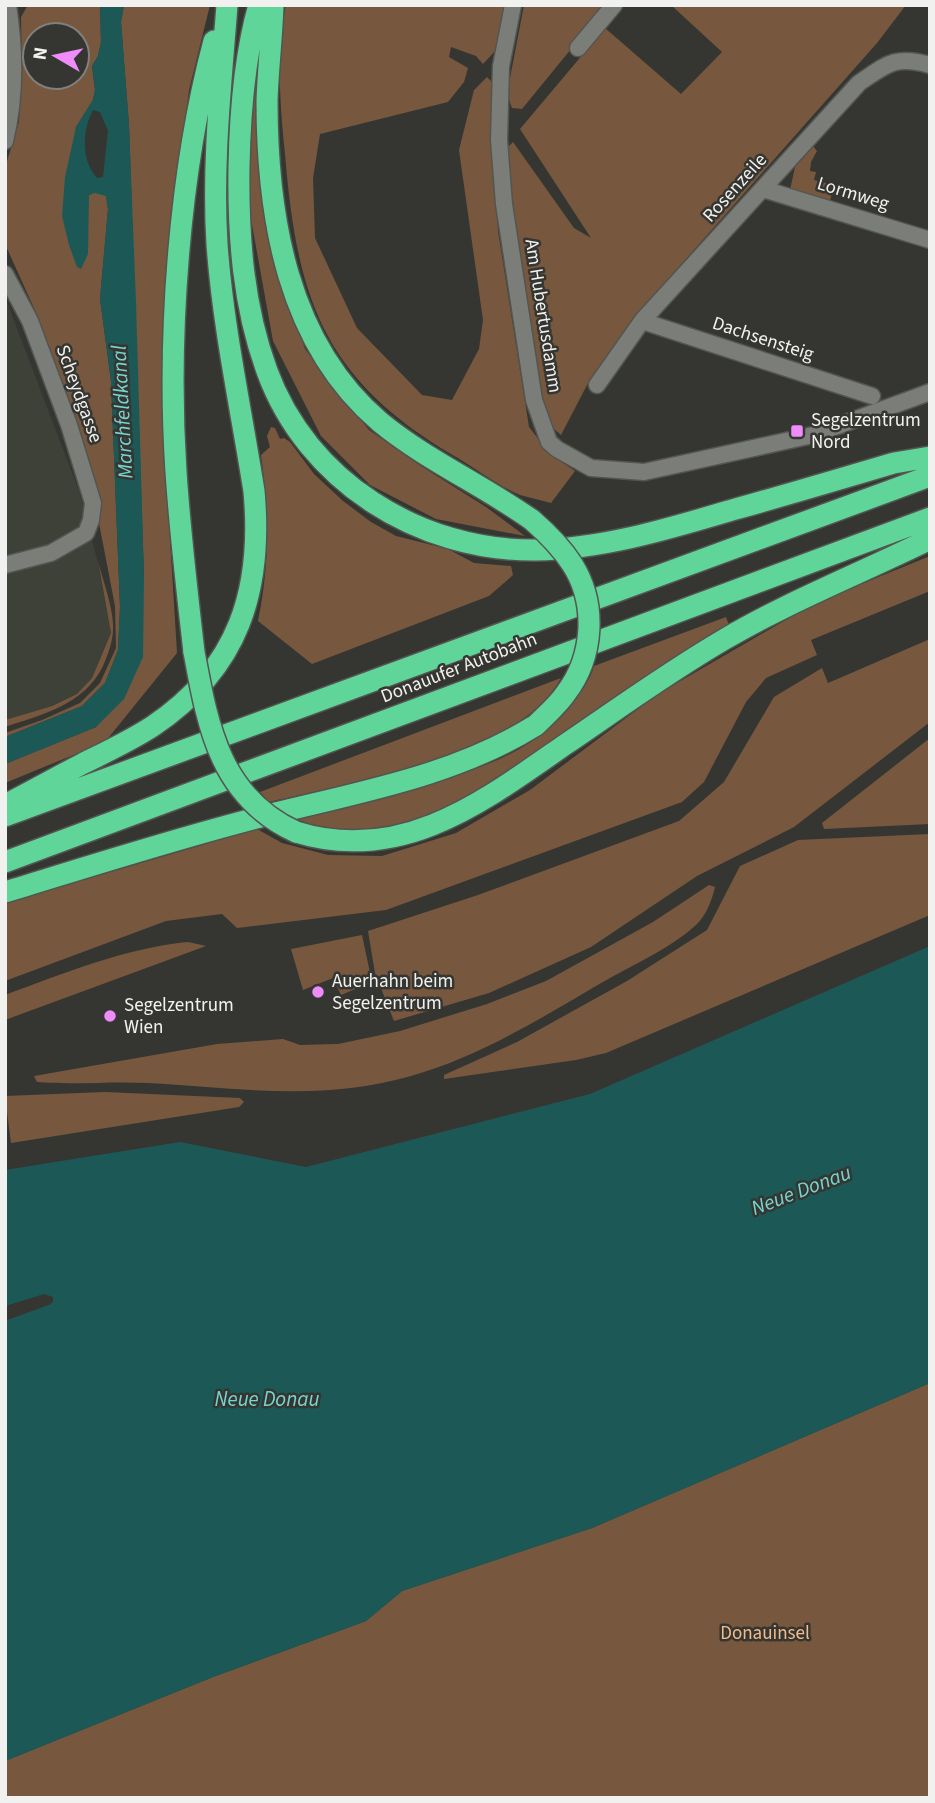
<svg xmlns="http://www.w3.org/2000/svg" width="935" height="1803" viewBox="0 0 935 1803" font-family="'Source Sans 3',sans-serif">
<rect width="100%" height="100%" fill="#353632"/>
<path fill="#3d4138" d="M 5,297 L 79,491 L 97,559 L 111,633 L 92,678 L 77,694 L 51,706 L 5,720 Z"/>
<path fill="#77583e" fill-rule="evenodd" d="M 28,5 L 100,5 L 101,42 L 98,56 L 92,66 L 95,90 L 93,100 L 76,127 L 74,146 L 88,207 L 89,195 L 95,192 L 106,196 L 108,209 L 100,299 L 111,381 L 120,607 L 118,650 L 105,683 L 82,706 L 5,737 L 5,733 L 42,720 L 80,703 L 100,683 L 116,648 L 115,606 L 83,440 L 38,317 L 5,244 L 5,168 L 19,122 L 22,67 L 21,17 ZM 35,35 L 77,35 L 77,77 L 35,77 Z
M 124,5 L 210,5 L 189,90 L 169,252 L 162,408 L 177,653 L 105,742 L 5,783 L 5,764 L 96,727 L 144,578 L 129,125 L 121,22 Z
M 286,5 L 505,5 L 496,50 L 483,64 L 476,56 L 451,47 L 449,57 L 468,68 L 464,82 L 448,102 L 320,134 L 313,178 L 315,238 L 357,328 L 422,395 L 452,400 L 479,349 L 483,320 L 459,150 L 474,90 L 487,77 L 492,82 L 491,109 L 498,231 L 529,427 L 551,455 L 575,471 L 551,503 C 541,500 530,498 520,495 C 498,486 477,469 456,457 C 324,380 297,300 285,154 C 280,106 276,53 286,5 Z
M 524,5 L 607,5 L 522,109 L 512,108 L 507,94 Z
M 671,5 L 906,5 L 877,43 L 632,320 L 587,385 L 561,435 L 547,423 L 543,407 L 505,150 L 513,142 L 574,228 L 591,238 L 520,129 L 605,28 L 681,94 L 722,52 Z
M 252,91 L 257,91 L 273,247 L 305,349 L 369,430 L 421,466 L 486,507 L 525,536 L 436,519 L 370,485 L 321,436 L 273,341 L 249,208 Z
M 813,146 L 817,151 L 811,162 L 810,171 L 816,172 L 814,180 L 834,185 L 830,201 L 790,190 L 795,167 Z
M 271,427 L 275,428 L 280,439 L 284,438 L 290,442 L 314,474 L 343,501 L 371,522 L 396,536 L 448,549 L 474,563 L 511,566 L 513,575 L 489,596 L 312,664 L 258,621 C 270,562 269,515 261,455 L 270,447 L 267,436 Z
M 930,556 L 930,591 L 811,640 L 817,655 L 766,678 L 746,702 L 704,782 L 682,802 L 386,910 L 237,928 L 222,914 L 166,921 L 5,981 L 5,903 L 257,829 L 282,843 L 328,855 L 382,856 L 456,833 L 530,790 L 658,694 L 815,603 Z
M 98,561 C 103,581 112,604 113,624 C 114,639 109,652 103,666 C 84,705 43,714 5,727 L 5,720 L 52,706 L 77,694 L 92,678 L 111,633 Z
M 726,617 L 729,625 C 689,651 647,675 607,702 C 524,760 400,870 293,817 C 326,809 359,801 392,792 C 458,776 529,760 573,703 C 581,692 590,680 594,666 Z
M 930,639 L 930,722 L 794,827 L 697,876 L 591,947 L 489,993 L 394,1021 L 375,973 L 368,931 L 478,895 L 679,821 L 724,782 L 774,697 L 822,668 L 828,683 Z
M 561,678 C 518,758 351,782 269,802 L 260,792 Z
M 930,738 L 930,824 L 824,829 L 822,823 Z
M 930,834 L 930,915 L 606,1053 L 576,1060 L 444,1079 L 444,1075 L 517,1042 L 627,981 L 707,930 L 740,866 L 798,840 Z
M 709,885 L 715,887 C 712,900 706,916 696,925 C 672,947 639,962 610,978 C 547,1014 483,1056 411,1076 C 319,1102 241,1088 148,1083 C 111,1081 74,1085 37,1082 L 34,1076 L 217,1044 L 283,1039 L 300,1045 L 338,1044 L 400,1031 L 487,1004 L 546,981 L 653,922 Z
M 362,935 L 372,982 L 341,995 L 333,978 L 303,990 L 291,949 Z
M 188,942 L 206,946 L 5,1020 L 5,995 C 64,973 126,948 188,942 Z
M 105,1092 L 240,1098 L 244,1102 L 239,1107 L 11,1143 L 5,1096 Z
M 930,1383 L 930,1798 L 5,1798 L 5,1761 L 213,1677 L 366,1621 L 402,1591 L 592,1528 Z"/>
<path fill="#1c5956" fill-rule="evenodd" d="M 100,5 L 124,5 L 121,22 L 129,125 L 136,302 L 144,578 L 143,657 L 124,699 L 96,727 L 5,764 L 5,737 L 82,706 L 105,683 L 118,650 L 120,607 L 111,381 L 100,299 L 108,209 L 106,196 L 95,193 L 89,195 L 88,254 L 81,269 L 77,267 L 69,245 L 62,216 L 65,177 L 76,127 L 93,100 L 95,90 L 92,66 L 98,56 L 101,42 ZM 93,110 L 100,112 L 108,131 L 103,177 L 97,178 C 81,161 82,130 93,110 Z
M 930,946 L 930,1383 L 592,1528 L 402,1591 L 366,1621 L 213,1677 L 5,1761 L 5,1321 L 51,1304 L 53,1301 L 53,1297 L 44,1294 L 5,1306 L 5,1170 L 180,1142 L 306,1167 L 590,1094 Z"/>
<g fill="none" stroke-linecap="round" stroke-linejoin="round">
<defs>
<path id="street" d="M 513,5 L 501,66 L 499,140 L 504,204 L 534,400 L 549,442 L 557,449 L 591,468 L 644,472 L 813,435 L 930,392
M 578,48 L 614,5
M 5,141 C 16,96 15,50 8,5
M 763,189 L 930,240
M 5,274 L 30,321 L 69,425 L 93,503 L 91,520 L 86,533 L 51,553 L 5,565
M 642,321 L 872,396
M 597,385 L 642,321 L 859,83 C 887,64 895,55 930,65"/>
<path id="highway" d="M 259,5 C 244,57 240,113 239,167 C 238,236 243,306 267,371 C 307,481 419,551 535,550 C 602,549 668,529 732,510 C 786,495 840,479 894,463 L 930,457
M 273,5 C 272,37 268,69 267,101 C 267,216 287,343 380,422 C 426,460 483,485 532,520
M 194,652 C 187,592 180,532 176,472 C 167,337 179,171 214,41
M 7,804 C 32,791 57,777 82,764 C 106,752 130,741 153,726 C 239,668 263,590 254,491 C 241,409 223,327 217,244 C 212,164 221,85 227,5
M 5,816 L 930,476
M 296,832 C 402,865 484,801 566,744 C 619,708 670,671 725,639 C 792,600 861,573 930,539
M 5,862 L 930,518
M 5,892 C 90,866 174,839 260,817 C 354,793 453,777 536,725"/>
</defs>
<use href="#street" stroke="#535551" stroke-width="19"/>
<use href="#highway" stroke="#535551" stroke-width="24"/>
<use href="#street" stroke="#7b7d78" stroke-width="16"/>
<use href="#highway" stroke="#60d59a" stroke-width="21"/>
<defs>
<path id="highway-bridge" d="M 532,520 C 547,533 561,547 572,564 C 597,603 594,656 566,693 C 558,705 546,715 536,725
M 194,652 C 208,727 220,797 296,832"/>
</defs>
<use href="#highway-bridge" stroke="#535551" stroke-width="24" stroke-linecap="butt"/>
<use href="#highway-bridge" stroke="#60d59a" stroke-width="21"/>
</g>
<g fill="#ee8cf9" stroke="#353632" stroke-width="2.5">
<rect x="790" y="424" width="14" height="14" rx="3.5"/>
<circle cx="318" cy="992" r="7"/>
<circle cx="110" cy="1016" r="7"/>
</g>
<g text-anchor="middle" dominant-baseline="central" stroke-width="5" stroke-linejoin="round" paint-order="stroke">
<g font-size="19" fill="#f1f2ef" stroke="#353632">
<text transform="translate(735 188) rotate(-48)">Rosenzeile</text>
<text transform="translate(853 194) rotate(17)">Lormweg</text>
<text transform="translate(543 316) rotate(81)">Am Hubertusdamm</text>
<text transform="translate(763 339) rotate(18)">Dachsensteig</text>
<text transform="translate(79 394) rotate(70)">Scheydgasse</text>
<text transform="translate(459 668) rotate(-21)">Donauufer Autobahn</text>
</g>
<g font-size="19" fill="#f1f2ef" stroke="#353632" text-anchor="start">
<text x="811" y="420">Segelzentrum<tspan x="811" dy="22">Nord</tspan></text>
<text x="332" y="981">Auerhahn beim<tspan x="332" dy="22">Segelzentrum</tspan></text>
<text x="124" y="1005">Segelzentrum<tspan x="124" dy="22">Wien</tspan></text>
</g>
<g font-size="19" fill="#f3ba8a" stroke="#353632">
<text x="765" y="1633">Donauinsel</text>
</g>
<g font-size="21" font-style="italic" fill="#76d5d1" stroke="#353632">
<text transform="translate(122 412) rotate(-93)">Marchfeldkanal</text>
<text transform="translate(801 1190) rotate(-21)">Neue Donau</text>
<text x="267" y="1399">Neue Donau</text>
</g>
</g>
<rect width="935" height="1803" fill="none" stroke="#f1f2ef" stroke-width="14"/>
<g transform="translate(56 56) rotate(279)"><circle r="33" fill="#353632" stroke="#80817e" stroke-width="2"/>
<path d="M0-5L12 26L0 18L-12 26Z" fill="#ee8cf9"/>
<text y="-10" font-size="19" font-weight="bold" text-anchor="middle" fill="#f1f2ef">N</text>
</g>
</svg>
